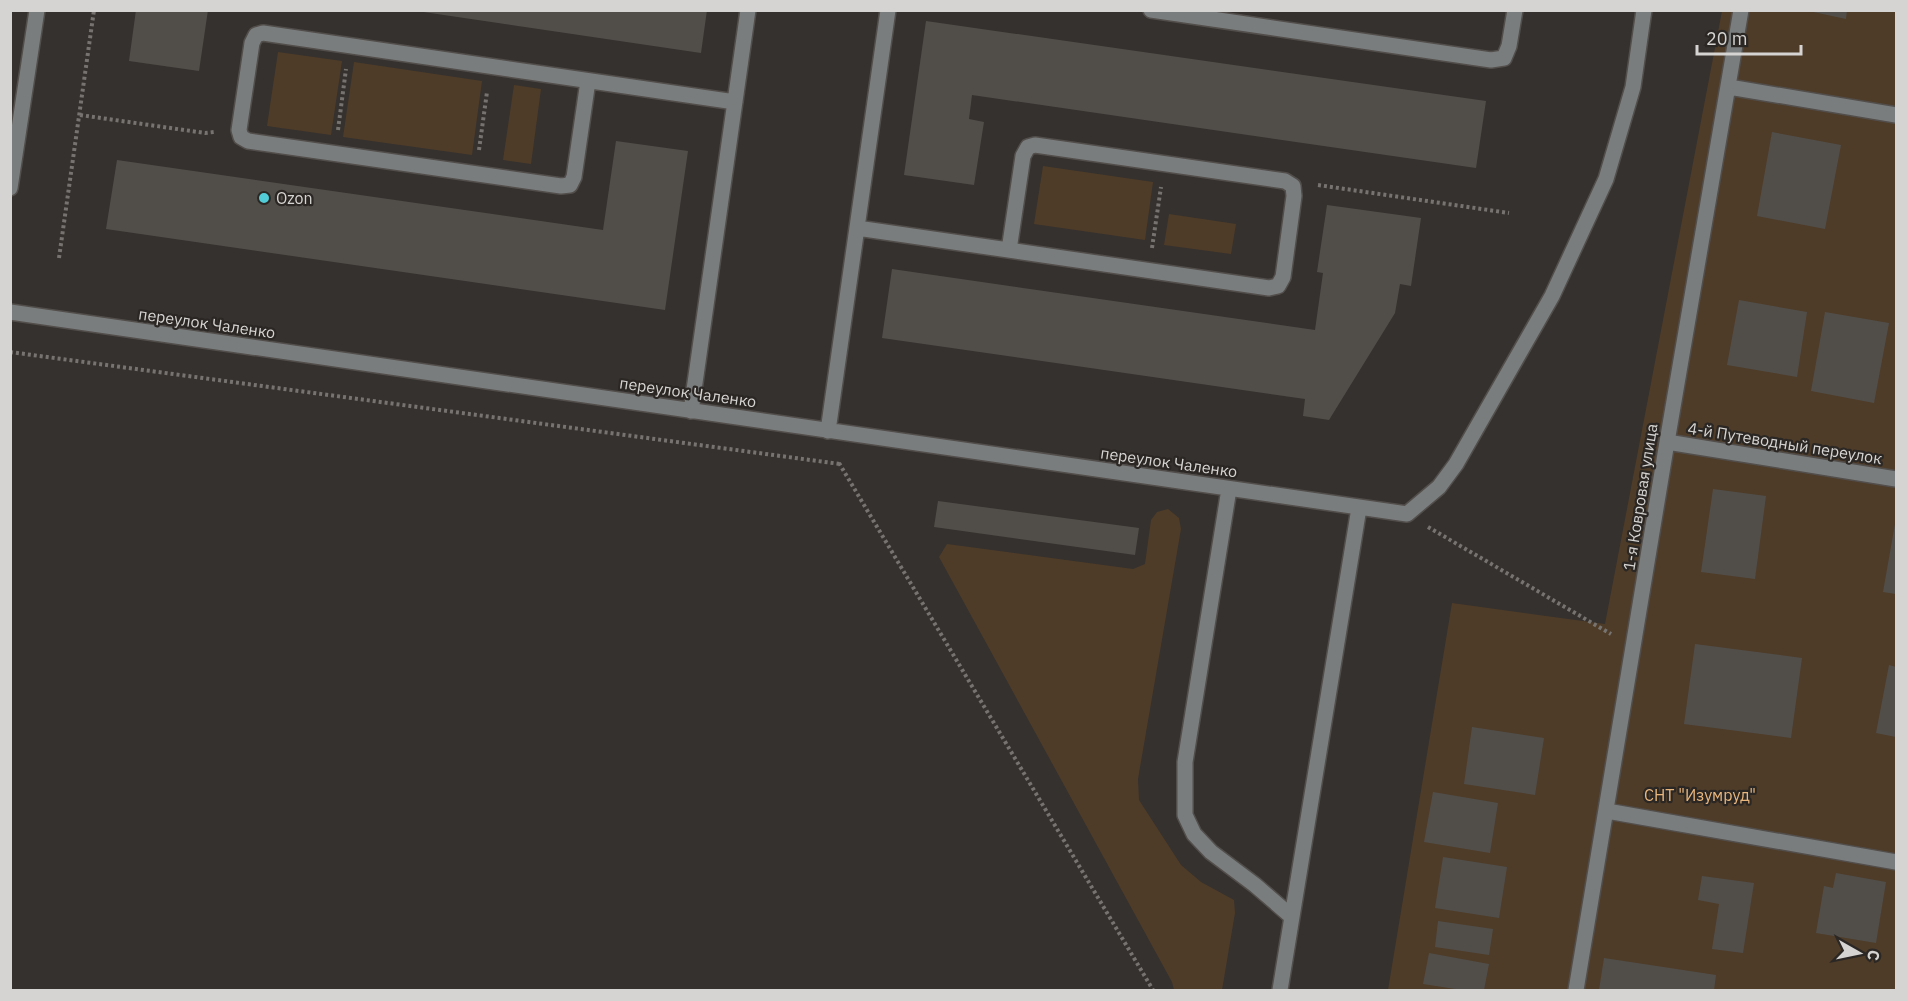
<svg xmlns="http://www.w3.org/2000/svg" width="1907" height="1001" viewBox="0 0 1907 1001" font-family="'IBM Plex Sans',sans-serif">
<rect width="100%" height="100%" fill="#35312e"/>
<path fill="#4e3c28" d="M 1722,11 L 1896,11 L 1896,990 L 1388,990 L 1452,603 L 1605,624 Z
M 278,52 L 342,61 L 331,135 L 267,126 Z
M 354,62 L 482,81 L 472,155 L 343,137 Z
M 514,85 L 541,89 L 531,164 L 503,160 Z
M 1043,166 L 1153,182 L 1145,240 L 1034,224 Z
M 1169,214 L 1236,224 L 1231,254 L 1164,245 Z
M 1168,509 L 1179,518 L 1181,529 L 1138,779 L 1139,800 L 1181,865 L 1201,882 L 1234,900 L 1235,913 L 1222,990 L 1174,990 L 1172,982 L 939,557 L 947,544 L 1133,569 L 1145,564 L 1151,520 L 1157,512 Z"/>
<path fill="#514e4a" d="M 136,10 L 208,10 L 199,71 L 129,61 Z
M 410,10 L 707,10 L 701,53 Z
M 1804,10 L 1847,10 L 1846,19 Z
M 926,21 L 1486,101 L 1476,168 L 972,95 L 969,119 L 984,122 L 974,185 L 904,175 Z
M 1772,132 L 1841,145 L 1825,229 L 1757,216 Z
M 616,141 L 688,151 L 665,310 L 106,229 L 117,160 L 603,230 Z
M 1327,205 L 1421,218 L 1411,286 L 1400,284 L 1395,313 L 1329,420 L 1303,416 L 1305,399 L 882,338 L 892,269 L 1315,330 L 1323,273 L 1317,272 Z
M 1739,300 L 1807,312 L 1797,377 L 1727,365 Z
M 1825,312 L 1889,323 L 1874,403 L 1811,391 Z
M 1713,489 L 1766,496 L 1755,579 L 1701,572 Z
M 938,501 L 1139,528 L 1135,555 L 934,527 Z
M 1895,524 L 1896,524 L 1896,594 L 1883,592 Z
M 1695,644 L 1802,658 L 1791,738 L 1684,724 Z
M 1889,665 L 1896,667 L 1896,737 L 1876,733 Z
M 1472,727 L 1544,738 L 1535,795 L 1464,784 Z
M 1433,792 L 1498,803 L 1490,853 L 1424,842 Z
M 1443,857 L 1507,867 L 1499,918 L 1435,908 Z
M 1836,873 L 1886,882 L 1876,943 L 1816,933 L 1824,886 L 1833,888 Z
M 1702,876 L 1754,883 L 1743,953 L 1712,949 L 1719,904 L 1698,900 Z
M 1438,921 L 1493,929 L 1489,955 L 1435,947 Z
M 1429,953 L 1489,964 L 1484,990 L 1462,990 L 1423,984 Z
M 1604,958 L 1716,975 L 1714,990 L 1599,990 Z"/>
<g fill="none" stroke-linecap="round" stroke-linejoin="round">
<defs>
<path id="minor" d="M 1151,10 L 1491,60 L 1504,58 L 1509,46 L 1515,10
M 588,81 L 574,177 L 570,185 L 561,186 L 248,141 L 241,137 L 239,130 L 252,43 L 256,35 L 263,33 L 735,102
M 1729,87 L 1896,115
M 10,188 L 37,10
M 857,228 L 1269,288 L 1278,286 L 1283,277 L 1294,196 L 1293,186 L 1285,181 L 1035,145 L 1028,147 L 1023,156 L 1009,250
M 10,312 L 1407,514 L 1439,487 L 1456,464 L 1552,296 L 1606,179 L 1633,87 L 1644,10
M 691,411 L 748,10
M 828,431 L 888,10
M 1667,442 L 1896,479
M 1229,489 L 1185,762 L 1185,815 L 1194,834 L 1211,852 L 1255,885 L 1292,917
M 1607,811 L 1896,862
M 1280,990 L 1359,508
M 1576,990 L 1667,442 L 1741,10"/>
</defs>
<use href="#minor" stroke="#524e4c" stroke-width="18"/>
<path stroke="#767370" stroke-width="4" stroke-dasharray="3 3" stroke-linecap="butt" d="M 80,115 L 205,133 L 214,132
M 338,130 L 346,69
M 479,150 L 487,92
M 1318,185 L 1509,213
M 1152,248 L 1161,187
M 59,258 L 94,10
M 10,352 L 840,464
M 839,463 L 1153,990
M 1428,527 L 1611,634"/>
<use href="#minor" stroke="#7a7d7d" stroke-width="15"/>
</g>
<circle fill="#52ccd6" stroke="#2b2724" stroke-width="2" cx="264" cy="198" r="6"/>
<g text-anchor="middle" dominant-baseline="central" stroke-width="4.5" stroke-linejoin="round" paint-order="stroke">
<g font-size="16" fill="#d6d4d2" stroke="#2b2724" text-anchor="start">
<text x="276" y="198">Ozon</text>
</g>
<g font-size="16" fill="#d6d4d2" stroke="#2b2724">
<text transform="translate(207 323) rotate(8)">переулок Чаленко</text>
<text transform="translate(688 392) rotate(8)">переулок Чаленко</text>
<text transform="translate(1785 443) rotate(9)">4-й Путеводный переулок</text>
<text transform="translate(1169 462) rotate(8)">переулок Чаленко</text>
<text transform="translate(1640 497) rotate(-81)">1-я Ковровая улица</text>
</g>
<g font-size="16" fill="#e9b77d" stroke="#2b2724">
<text x="1700" y="795">СНТ "Изумруд"</text>
</g>
</g>
<rect width="1907" height="1001" fill="none" stroke="#d6d4d2" stroke-width="24"/>
<g transform="translate(1859 953) rotate(99)" stroke="#2b2724" stroke-width="4.5" paint-order="stroke">
<path d="M0-4.5L10 22L0 15L-10 22Z" fill="#d6d4d2"/>
<text y="-9" font-size="16" font-weight="bold" text-anchor="middle" fill="#d6d4d2">С</text>
</g>
<path d="M1697 45v9h104v-9" fill="none" stroke="#d6d4d2" stroke-width="3"/>
<text x="1706" y="45" font-size="18" fill="#d6d4d2" stroke="#2b2724" stroke-width="4.5" paint-order="stroke">20 m</text>
</svg>
